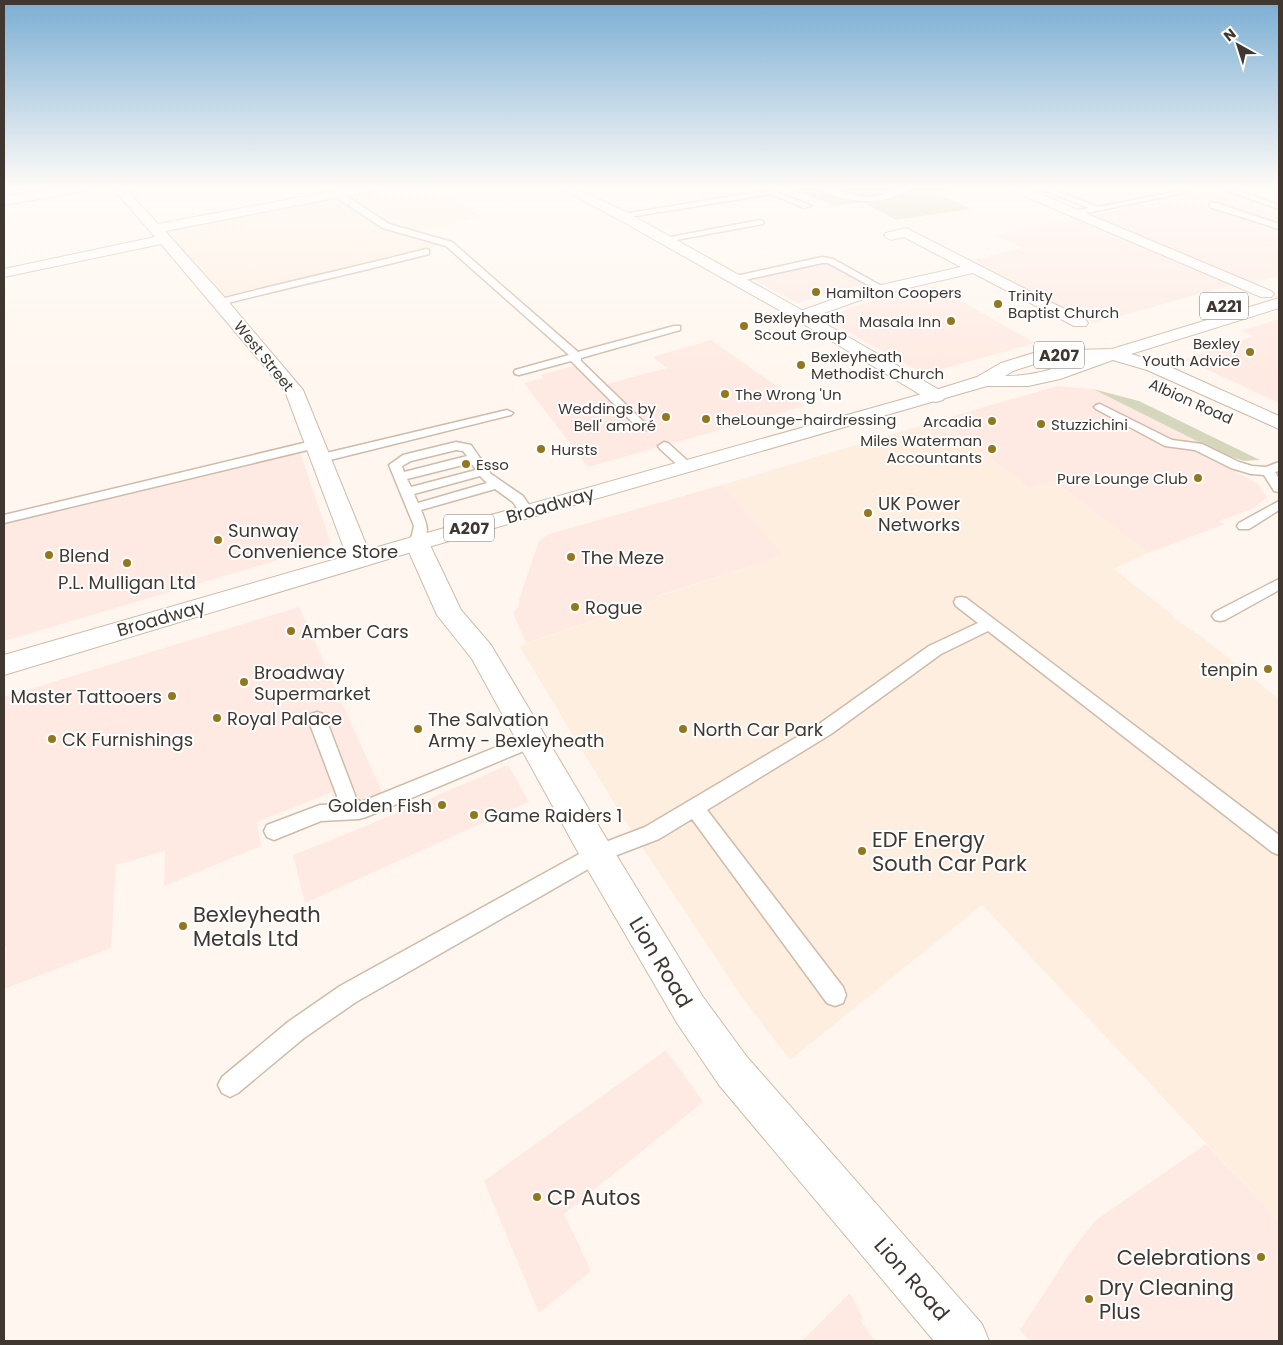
<svg xmlns="http://www.w3.org/2000/svg" width="1283" height="1345" viewBox="0 0 1283 1345" font-family="Poppins,sans-serif">
<rect width="100%" height="100%" fill="#fff7ef"/>
<path fill="#feeae2" d="M 1210,191 L 1279,214 L 1279,276 L 1249,284 L 1088,216 Z
M 1080,218 L 1236,284 L 1094,323 L 972,260 L 1022,248 L 995,235 Z
M 830,257 L 875,281 L 797,303 L 745,275 Z
M 935,286 L 996,321 L 1035,343 L 924,374 L 832,323 L 832,318 L 847,309 L 889,296 Z
M 1279,319 L 1279,403 L 1185,359 L 1253,336 L 1241,331 Z
M 711,340 L 805,406 L 588,467 L 524,383 L 543,378 L 541,375 L 574,366 L 595,387 L 667,368 L 653,357 Z
M 1057,386 L 1093,389 L 1223,454 L 1213,459 L 1258,484 L 1267,497 L 1252,509 L 1219,521 L 1225,524 L 1148,553 L 1054,481 L 1029,488 L 940,420 Z
M 298,446 L 330,541 L 329,545 L 4,641 L 4,516 Z
M 722,485 L 785,555 L 657,596 L 658,599 L 526,643 L 513,613 L 519,606 L 519,600 L 539,541 L 549,534 Z
M 299,607 L 383,794 L 349,803 L 334,802 L 332,792 L 257,822 L 261,846 L 164,886 L 165,851 L 116,865 L 111,948 L 4,989 L 6,946 L 4,946 L 4,697 Z
M 508,765 L 529,802 L 305,903 L 293,855 L 361,828 Z
M 666,1050 L 703,1102 L 564,1214 L 591,1271 L 539,1313 L 484,1181 Z
M 1206,1144 L 1279,1221 L 1279,1341 L 1030,1341 L 1020,1330 L 1072,1250 L 1096,1220 Z
M 850,1293 L 862,1317 L 861,1322 L 875,1341 L 802,1341 Z"/>
<path fill="#feeee0" d="M 4,186 L 62,186 L 4,196 Z
M 382,186 L 433,186 L 436,188 L 426,190 L 440,199 L 451,197 L 482,217 L 411,234 L 447,244 L 221,301 L 162,230 Z
M 940,420 L 1029,488 L 1054,481 L 1148,553 L 1114,569 L 1174,616 L 1172,617 L 1205,639 L 1279,699 L 1279,1221 L 982,905 L 790,1060 L 741,996 L 623,818 L 519,646 L 652,601 L 658,599 L 657,597 L 784,555 L 722,485 Z"/>
<path fill="#d5d7bc" d="M 783,186 L 959,186 L 963,187 L 932,194 L 939,194 L 971,209 L 896,220 L 862,202 L 836,206 Z
M 1093,389 L 1139,401 L 1260,460 L 1244,461 L 1223,454 Z"/>
<g fill="none" stroke-linecap="round" stroke-linejoin="round">
<defs>
<path id="lane" d="M 13,186 L 34,186 C 29,189 18,189 13,186 Z
M 815,186 C 832,184 848,196 865,197 C 884,198 899,184 915,186 C 890,207 840,205 815,186 Z
M 1033,186 L 1043,186 L 1098,207 L 1184,190 L 1188,192 L 1077,215 L 1073,213 L 1074,211 L 1089,208 Z
M 1213,186 L 1223,186 L 1279,205 L 1279,209 Z
M 772,190 L 811,206 L 804,208 L 771,194 L 623,218 L 619,216 L 623,214 Z
M 334,192 L 340,192 L 389,224 L 452,242 L 578,352 L 674,326 L 680,326 L 680,330 L 581,358 L 581,361 L 648,426 L 650,428 L 648,430 L 640,430 L 571,361 L 519,375 L 515,374 L 514,372 L 515,370 L 569,355 L 446,246 L 383,228 L 334,196 Z
M 1210,203 L 1216,203 L 1279,224 L 1279,229 L 1210,207 Z
M 760,220 L 764,222 L 763,224 L 665,242 L 661,240 L 665,238 Z
M 426,249 L 429,250 L 429,254 C 359,272 290,287 220,305 L 215,302 L 217,300 C 286,282 356,267 426,249 Z
M 822,257 L 833,259 L 887,289 L 885,291 L 879,291 L 828,263 L 822,263 L 736,282 L 732,279 L 736,276 Z
M 1100,404 L 1172,440 L 1202,444 L 1239,462 L 1252,466 L 1266,467 L 1279,462 L 1279,471 L 1275,472 L 1279,479 L 1279,492 L 1274,491 L 1264,475 L 1251,474 L 1231,468 L 1195,450 L 1165,446 L 1096,409 L 1094,407 L 1096,405 Z
M 507,410 L 513,413 L 511,415 L 322,462 L 316,458 L 318,455 Z
M 316,440 L 320,441 L 322,444 L 320,447 L 4,523 L 4,515 Z
M 456,442 L 471,445 L 491,474 L 523,496 L 533,511 L 526,515 L 521,514 L 513,502 L 495,489 L 421,510 C 427,524 430,532 422,546 L 412,546 L 410,543 L 414,526 L 389,465 L 403,455 ZM 456,450 L 463,451 L 467,456 L 404,472 L 402,466 L 411,461 ZM 471,463 L 476,470 L 411,487 L 407,479 ZM 480,476 L 487,483 L 418,503 L 414,494 Z
M 664,442 L 668,443 L 690,463 L 692,466 L 690,469 L 682,469 L 660,449 L 658,446 Z
M 1279,501 L 1279,510 L 1249,529 L 1239,529 L 1237,526 L 1239,523 Z
M 1279,579 L 1279,590 L 1225,620 L 1220,621 L 1215,620 L 1212,616 L 1215,612 Z
M 961,597 L 966,598 L 1279,835 L 1279,855 L 1272,852 L 988,631 L 941,654 L 831,734 L 707,810 L 843,987 L 846,995 L 843,1003 L 835,1006 L 827,1003 L 692,819 L 659,839 L 604,860 L 356,1002 L 304,1038 L 238,1093 L 230,1097 L 222,1093 L 218,1085 L 222,1077 L 288,1022 L 340,986 L 590,848 L 645,827 L 819,724 L 929,646 L 978,623 L 956,606 L 954,602 L 956,598 Z
M 317,712 L 323,714 L 326,719 L 356,798 L 361,802 L 526,735 L 532,733 L 538,735 L 541,740 L 538,745 L 366,817 L 359,819 L 321,821 L 274,840 L 267,837 L 264,831 L 267,825 L 320,805 L 340,804 L 308,719 L 311,714 Z"/>
<path id="street" d="M 71,186 L 96,186 L 90,190 L 4,205 L 4,197 Z
M 111,186 L 123,186 L 158,224 L 360,186 L 383,186 L 377,190 L 165,231 L 226,299 L 303,390 L 372,559 L 368,565 L 360,567 L 352,565 L 348,559 L 285,391 L 161,244 L 4,277 L 4,269 L 155,237 Z
M 1006,186 L 1021,186 L 1271,291 L 1274,294 L 1271,297 L 1261,297 L 1008,189 Z
M 906,228 L 1086,320 L 1088,323 L 1086,326 L 1074,326 L 973,273 L 869,297 L 807,319 L 795,319 L 793,316 L 795,313 L 859,290 L 961,267 L 904,237 L 891,240 L 884,236 L 886,233 Z
M 417,535 L 425,538 L 429,543 L 461,610 L 491,645 L 609,843 L 703,997 L 747,1057 L 982,1324 L 989,1341 L 934,1341 L 719,1085 L 677,1023 L 585,865 L 472,659 L 437,615 L 405,543 L 409,538 Z"/>
<path id="secondary" d="M 556,186 L 571,186 L 628,213 L 807,313 L 943,392 L 945,396 L 943,400 L 936,402 L 929,400 L 795,319 L 618,219 Z"/>
<path id="primary" d="M 1279,298 L 1279,308 L 1131,354 L 1159,362 L 1279,416 L 1279,429 L 1147,370 L 1113,360 L 1060,379 L 1028,386 L 987,386 L 425,548 L 4,675 L 4,655 L 409,538 L 929,392 L 977,377 L 1001,363 L 1040,351 L 1112,349 ZM 1047,360 L 1080,360 C 1053,369 1034,376 1005,376 L 1013,371 Z"/>
</defs>
<use href="#lane" stroke="#cebba9" stroke-width="3"/>
<use href="#street" stroke="#cebba9" stroke-width="2"/>
<use href="#secondary" stroke="#cebba9" stroke-width="2"/>
<use href="#primary" stroke="#cebba9" stroke-width="2"/>
<use href="#lane" fill="#fff" fill-rule="evenodd"/>
<use href="#street" fill="#fff" fill-rule="evenodd"/>
<use href="#secondary" fill="#fff" fill-rule="evenodd"/>
<use href="#primary" fill="#fff" fill-rule="evenodd"/>
</g>
<linearGradient id="sky" x2="0" y2="1"><stop stop-color="#7baed3"/><stop offset="0.5" stop-color="#fffbf8"/><stop offset="1" stop-color="#fffbf8" stop-opacity="0"/></linearGradient>
<rect width="1283" height="374" fill="url(#sky)"/>
<g fill="#91781f" stroke="#fff" stroke-width="2">
<circle cx="816" cy="292" r="5"/>
<circle cx="998" cy="304" r="5"/>
<circle cx="951" cy="321" r="5"/>
<circle cx="744" cy="326" r="5"/>
<circle cx="1250" cy="352" r="5"/>
<circle cx="801" cy="365" r="5"/>
<circle cx="725" cy="394" r="5"/>
<circle cx="666" cy="417" r="5"/>
<circle cx="706" cy="419" r="5"/>
<circle cx="992" cy="421" r="5"/>
<circle cx="1041" cy="424" r="5"/>
<circle cx="541" cy="449" r="5"/>
<circle cx="992" cy="449" r="5"/>
<circle cx="466" cy="464" r="5"/>
<circle cx="1198" cy="478" r="5"/>
<circle cx="868" cy="513" r="5"/>
<circle cx="218" cy="540" r="5"/>
<circle cx="49" cy="555" r="5"/>
<circle cx="571" cy="557" r="5"/>
<circle cx="127" cy="563" r="5"/>
<circle cx="575" cy="607" r="5"/>
<circle cx="291" cy="631" r="5"/>
<circle cx="1268" cy="669" r="5"/>
<circle cx="244" cy="682" r="5"/>
<circle cx="172" cy="696" r="5"/>
<circle cx="217" cy="718" r="5"/>
<circle cx="418" cy="729" r="5"/>
<circle cx="683" cy="729" r="5"/>
<circle cx="52" cy="739" r="5"/>
<circle cx="442" cy="805" r="5"/>
<circle cx="474" cy="815" r="5"/>
<circle cx="862" cy="851" r="5"/>
<circle cx="183" cy="926" r="5"/>
<circle cx="537" cy="1197" r="5"/>
<circle cx="1261" cy="1257" r="5"/>
<circle cx="1089" cy="1299" r="5"/>
</g>
<g text-anchor="middle" dominant-baseline="central" stroke-width="4" stroke-linejoin="round" paint-order="stroke">
<g font-size="15" fill="#3f3730" stroke="#fff" text-anchor="start">
<text x="826" y="292">Hamilton Coopers</text>
<text x="1008" y="295">Trinity<tspan x="1008" dy="17">Baptist Church</tspan></text>
<text x="754" y="317">Bexleyheath<tspan x="754" dy="17">Scout Group</tspan></text>
<text x="941" y="321" text-anchor="end">Masala Inn</text>
<text x="1240" y="343" text-anchor="end">Bexley<tspan x="1240" dy="17">Youth Advice</tspan></text>
<text x="811" y="356">Bexleyheath<tspan x="811" dy="17">Methodist Church</tspan></text>
<text x="735" y="394">The Wrong 'Un</text>
<text x="656" y="408" text-anchor="end">Weddings by<tspan x="656" dy="17">Bell' amoré</tspan></text>
<text x="716" y="419">theLounge-hairdressing</text>
<text x="982" y="421" text-anchor="end">Arcadia</text>
<text x="1051" y="424">Stuzzichini</text>
<text x="982" y="440" text-anchor="end">Miles Waterman<tspan x="982" dy="17">Accountants</tspan></text>
<text x="551" y="449">Hursts</text>
<text x="476" y="464">Esso</text>
<text x="1188" y="478" text-anchor="end">Pure Lounge Club</text>
</g>
<g font-size="15" fill="#3f3730" stroke="#fff">
<text transform="translate(264 356) rotate(51)">West Street</text>
<text transform="translate(1191 401) rotate(24)">Albion Road</text>
</g>
<g fill="#fff" stroke="#79736e" stroke-width="1">
<rect x="1200" y="292.5" width="48" height="27" rx="4"/>
<rect x="1034" y="341.5" width="50" height="27" rx="4"/>
<rect x="444" y="514.5" width="50" height="27" rx="4"/>
</g>
<g font-size="16" font-weight="bold" fill="#3f3730">
<text x="1224" y="306">A221</text>
<text x="1059" y="355">A207</text>
<text x="469" y="528">A207</text>
</g>
<g font-size="18" fill="#3f3730" stroke="#fff" text-anchor="start">
<text x="878" y="503">UK Power<tspan x="878" dy="21">Networks</tspan></text>
<text x="228" y="530">Sunway<tspan x="228" dy="21">Convenience Store</tspan></text>
<text x="59" y="555">Blend</text>
<text x="581" y="557">The Meze</text>
<text x="127" y="582" text-anchor="middle">P.L. Mulligan Ltd</text>
<text x="585" y="607">Rogue</text>
<text x="301" y="631">Amber Cars</text>
<text x="1258" y="669" text-anchor="end">tenpin</text>
<text x="254" y="672">Broadway<tspan x="254" dy="21">Supermarket</tspan></text>
<text x="162" y="696" text-anchor="end">Master Tattooers</text>
<text x="227" y="718">Royal Palace</text>
<text x="428" y="719">The Salvation<tspan x="428" dy="21">Army - Bexleyheath</tspan></text>
<text x="693" y="729">North Car Park</text>
<text x="62" y="739">CK Furnishings</text>
<text x="432" y="805" text-anchor="end">Golden Fish</text>
<text x="484" y="815">Game Raiders 1</text>
</g>
<g font-size="18" fill="#3f3730" stroke="#fff">
<text transform="translate(550 505) rotate(-16)">Broadway</text>
<text transform="translate(161 618) rotate(-16)">Broadway</text>
</g>
<g font-size="21" fill="#3f3730" stroke="#fff" text-anchor="start">
<text x="872" y="839">EDF Energy<tspan x="872" dy="24">South Car Park</tspan></text>
<text x="193" y="914">Bexleyheath<tspan x="193" dy="24">Metals Ltd</tspan></text>
<text x="547" y="1197">CP Autos</text>
<text x="1251" y="1257" text-anchor="end">Celebrations</text>
<text x="1099" y="1287">Dry Cleaning<tspan x="1099" dy="24">Plus</tspan></text>
</g>
<g font-size="21" fill="#3f3730" stroke="#fff">
<text transform="translate(661 962) rotate(59)">Lion Road</text>
<text transform="translate(912 1279) rotate(49)">Lion Road</text>
</g>
</g>
<rect width="1283" height="1345" fill="none" stroke="#3f3730" stroke-width="10"/>
<g transform="translate(1238 45) rotate(321)" stroke="#ffffff" stroke-width="4" paint-order="stroke">
<path d="M0-4L9 19L0 12L-9 19Z" fill="#3f3730"/>
<text y="-8" font-size="14" font-weight="bold" text-anchor="middle" fill="#3f3730">N</text>
</g>
</svg>
